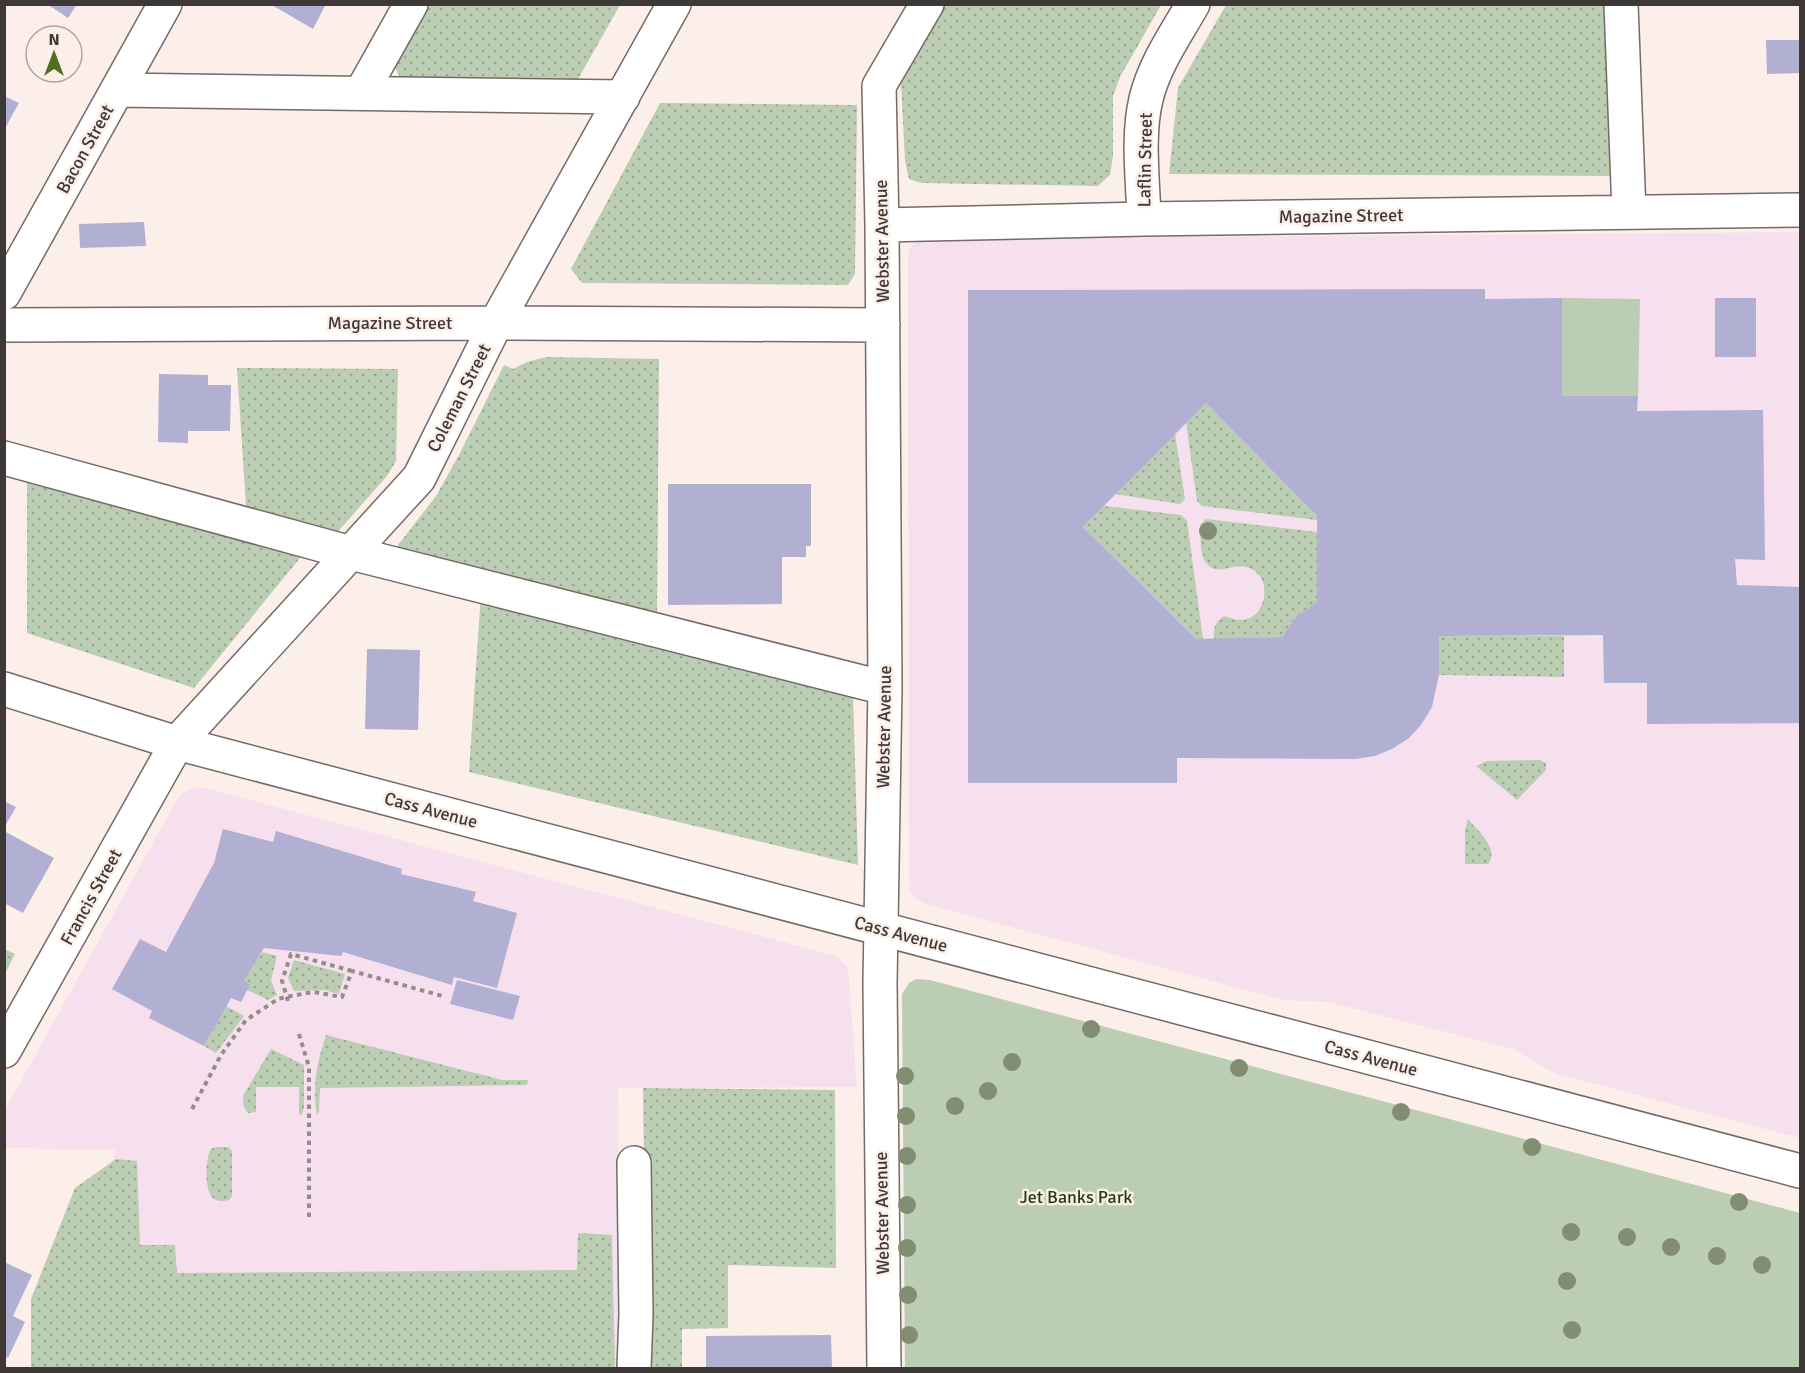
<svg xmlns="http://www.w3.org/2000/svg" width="1805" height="1373" viewBox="0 0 1805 1373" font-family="Signika,sans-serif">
<defs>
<pattern id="grass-dots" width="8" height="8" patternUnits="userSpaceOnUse" patternTransform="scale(1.5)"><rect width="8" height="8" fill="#bbcdb2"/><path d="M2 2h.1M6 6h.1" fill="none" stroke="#99a792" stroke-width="1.8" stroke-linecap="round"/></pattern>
</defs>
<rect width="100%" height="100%" fill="#fcefe9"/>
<path fill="#f6e0ee" d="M 1800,232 L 1800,1138 L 1554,1073 L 1513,1049 L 1328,1002 L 1283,1000 L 926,904 L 915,899 L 910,892 L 909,880 L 908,255 L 910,247 L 918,241 L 926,239 Z
M 195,787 L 205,788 L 836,956 L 848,968 L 857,1087 L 618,1088 L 620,1368 L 109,1368 L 115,1150 L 5,1148 L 5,1110 L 176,801 L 184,792 Z"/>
<path fill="url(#grass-dots)" d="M 417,5 L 620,5 L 578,79 L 566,82 L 401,79 L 392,62 Z
M 945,5 L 1161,5 L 1120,77 L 1113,96 L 1113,156 L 1110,175 L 1098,186 L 921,183 L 909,179 L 905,161 L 901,83 Z
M 1226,5 L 1605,5 L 1611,176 L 1169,174 L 1178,88 Z
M 660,103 L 857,105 L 855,274 L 848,285 L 582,283 L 571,269 Z
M 546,357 L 659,359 L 657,623 L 392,553 L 436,496 L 459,455 L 504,365 L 513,369 L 527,362 Z
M 237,368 L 398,369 L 396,461 L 387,476 L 333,537 L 246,506 Z
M 1206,403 L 1317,516 L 1317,520 L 1202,506 L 1197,501 L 1186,422 Z
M 1175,433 L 1185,499 L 1180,504 L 1115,494 Z
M 27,472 L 304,553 L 194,688 L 27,633 Z
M 1104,506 L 1181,515 L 1187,521 L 1203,639 L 1196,639 L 1083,527 Z
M 1206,519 L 1317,532 L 1317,602 L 1296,617 L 1282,637 L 1214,639 C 1213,627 1215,623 1224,616 C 1230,618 1236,620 1243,620 C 1264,618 1272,586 1256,572 C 1237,557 1220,578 1208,565 C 1199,556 1201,537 1200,525 Z
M 481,593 L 853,694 L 858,865 L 469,772 Z
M 1439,636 L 1564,636 L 1564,677 L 1439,675 Z
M 1540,760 L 1546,763 L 1546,770 L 1517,800 L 1476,766 L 1487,761 Z
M 1468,819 C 1478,831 1500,849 1488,864 L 1465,864 L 1465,830 Z
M 5,949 L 15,954 L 5,974 Z
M 262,952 L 277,956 L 271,980 L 277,995 L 268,1000 L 247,990 L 244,981 Z
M 294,960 L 345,974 L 339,994 L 325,990 L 294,991 L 288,978 Z
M 226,1006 L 244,1016 L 216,1053 L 204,1046 Z
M 326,1035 L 502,1080 L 528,1080 L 527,1085 L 320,1088 L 319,1112 L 317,1115 C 312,1085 317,1063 326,1035 Z
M 271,1049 L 304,1065 L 304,1107 L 302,1115 L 299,1114 L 299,1087 L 256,1087 L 256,1112 L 248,1113 C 243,1107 242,1101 244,1094 Z
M 643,1088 L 835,1090 L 836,1268 L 728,1265 L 728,1328 L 682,1329 L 682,1367 L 647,1367 Z
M 216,1147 L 228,1147 L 232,1151 L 232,1196 L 229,1200 C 224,1201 219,1202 214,1199 C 204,1193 205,1158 211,1149 Z
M 116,1159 L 137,1161 L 140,1245 L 175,1245 L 177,1273 L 577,1270 L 578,1233 L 612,1235 L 615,1368 L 31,1368 L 31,1299 L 75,1188 Z"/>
<path fill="#bbcdb2" d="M 1562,298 L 1640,299 L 1638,396 L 1562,396 Z
M 916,979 L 930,980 L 1800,1213 L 1800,1368 L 905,1368 L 902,994 L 909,983 Z"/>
<path fill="#b1afd2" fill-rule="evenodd" d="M 47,4 L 77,4 L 68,18 Z
M 270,4 L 326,4 L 313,29 Z
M 1766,40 L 1800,40 L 1800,73 L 1767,74 Z
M 4,96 L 19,103 L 4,130 Z
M 144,222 L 146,246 L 80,248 L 79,224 Z
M 1485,289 L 1485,299 L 1562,298 L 1562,396 L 1638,396 L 1637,411 L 1763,410 L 1765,560 L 1735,559 L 1737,585 L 1800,587 L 1800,723 L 1647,724 L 1647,683 L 1604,683 L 1603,635 L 1439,636 L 1439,675 L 1432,707 L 1421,725 L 1409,738 L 1392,749 L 1375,756 L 1355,759 L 1177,758 L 1177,783 L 968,783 L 968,290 ZM 1206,403 L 1317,516 L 1317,602 L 1296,617 L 1282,637 L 1196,639 L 1083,527 Z
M 1715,298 L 1756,298 L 1756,357 L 1715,357 Z
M 159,374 L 208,375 L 208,385 L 231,385 L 230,431 L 188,431 L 188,443 L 158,442 Z
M 668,484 L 811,484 L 811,546 L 806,546 L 806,557 L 782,557 L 782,604 L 668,605 Z
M 367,649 L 420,650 L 418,730 L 365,729 Z
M 4,801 L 16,807 L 4,828 Z
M 223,829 L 273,842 L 276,831 L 402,869 L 401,874 L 476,892 L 473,901 L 517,913 L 497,988 L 454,977 L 452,985 L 343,952 L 341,956 L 264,948 L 244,981 L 250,985 L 241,1002 L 231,998 L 204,1046 L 149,1018 L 152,1011 L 112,989 L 140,939 L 166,952 L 214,863 Z
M 4,831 L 54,858 L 23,913 L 4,903 Z
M 457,980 L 520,996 L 513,1020 L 450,1004 Z
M 4,1262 L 32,1275 L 13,1316 L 25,1322 L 8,1358 L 4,1356 Z
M 831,1335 L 832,1368 L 706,1368 L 706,1336 Z"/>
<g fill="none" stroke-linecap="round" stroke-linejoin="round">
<defs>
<path id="minor" d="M 1621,4 L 1629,212
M 117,90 L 623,97
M 361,93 L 411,4
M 1144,219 C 1143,180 1137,137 1146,99 C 1154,65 1176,34 1193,4
M 882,225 L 1144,219 L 1800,210
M 4,293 L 165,4
M 4,325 L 496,323 L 883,325
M 4,458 L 351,553 L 885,688
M 4,1051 L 177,743 L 419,478 L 496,323 L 674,4
M 634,1163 L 636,1314 L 634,1368
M 884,1368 L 880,983 L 885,688 L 882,225 L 879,86 L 927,4"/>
<path id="major" d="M 4,689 L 177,743 L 1800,1171"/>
</defs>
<use href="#minor" stroke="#756a65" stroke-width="36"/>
<use href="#major" stroke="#756a65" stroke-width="36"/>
<path stroke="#948c88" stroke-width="4" stroke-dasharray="4.5 4.5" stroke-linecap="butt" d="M 288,1001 L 282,981 L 291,954 L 352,971
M 299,1034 L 309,1067 L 309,1221
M 192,1109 L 221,1055 L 246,1020 L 278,999 L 286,997 L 313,992 L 342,997 L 352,971 L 446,997"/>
<use href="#minor" stroke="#fff" stroke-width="33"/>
<use href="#major" stroke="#fff" stroke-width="33"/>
</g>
<g fill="#828d71">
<circle cx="1208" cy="531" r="9"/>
<circle cx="1091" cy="1029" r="9"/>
<circle cx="1012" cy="1062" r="9"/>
<circle cx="1239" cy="1068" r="9"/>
<circle cx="905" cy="1076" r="9"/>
<circle cx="988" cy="1091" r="9"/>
<circle cx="955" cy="1106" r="9"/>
<circle cx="1401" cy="1112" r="9"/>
<circle cx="906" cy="1116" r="9"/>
<circle cx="1532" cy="1147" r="9"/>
<circle cx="907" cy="1156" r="9"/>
<circle cx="1739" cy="1202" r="9"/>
<circle cx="907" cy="1205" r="9"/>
<circle cx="1571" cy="1232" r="9"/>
<circle cx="1627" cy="1237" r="9"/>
<circle cx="1671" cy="1247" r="9"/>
<circle cx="907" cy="1248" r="9"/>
<circle cx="1717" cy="1256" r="9"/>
<circle cx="1762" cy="1265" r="9"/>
<circle cx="1567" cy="1281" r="9"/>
<circle cx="908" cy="1295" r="9"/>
<circle cx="1572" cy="1330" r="9"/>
<circle cx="909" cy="1335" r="9"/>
</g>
<g text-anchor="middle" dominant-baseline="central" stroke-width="5" stroke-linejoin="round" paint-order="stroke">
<g font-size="18" fill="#3e3937" stroke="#fcefe9">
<text transform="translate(85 149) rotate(-61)">Bacon Street</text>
<text transform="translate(1145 160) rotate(-89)">Laflin Street</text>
<text transform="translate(1341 216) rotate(-1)">Magazine Street</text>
<text transform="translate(882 241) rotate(-91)">Webster Avenue</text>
<text x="390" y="323">Magazine Street</text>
<text transform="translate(459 398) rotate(-63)">Coleman Street</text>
<text transform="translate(884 727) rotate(-89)">Webster Avenue</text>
<text transform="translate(431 810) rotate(15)">Cass Avenue</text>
<text transform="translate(91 897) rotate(-61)">Francis Street</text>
<text transform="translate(901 934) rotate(15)">Cass Avenue</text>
<text transform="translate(1371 1058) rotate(15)">Cass Avenue</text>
<text transform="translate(882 1213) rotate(-91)">Webster Avenue</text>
</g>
<g font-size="18" fill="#1f3c0e" stroke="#fcefe9">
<text x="1076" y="1197">Jet Banks Park</text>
</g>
</g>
<rect width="1805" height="1373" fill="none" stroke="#3e3937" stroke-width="12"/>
<g transform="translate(54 54)"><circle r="28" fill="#fcefe9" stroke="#b0a6a2" stroke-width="1.5"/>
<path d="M0-4.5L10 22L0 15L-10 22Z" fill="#516e22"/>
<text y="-9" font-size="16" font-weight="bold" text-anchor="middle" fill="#3e3937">N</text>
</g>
</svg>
